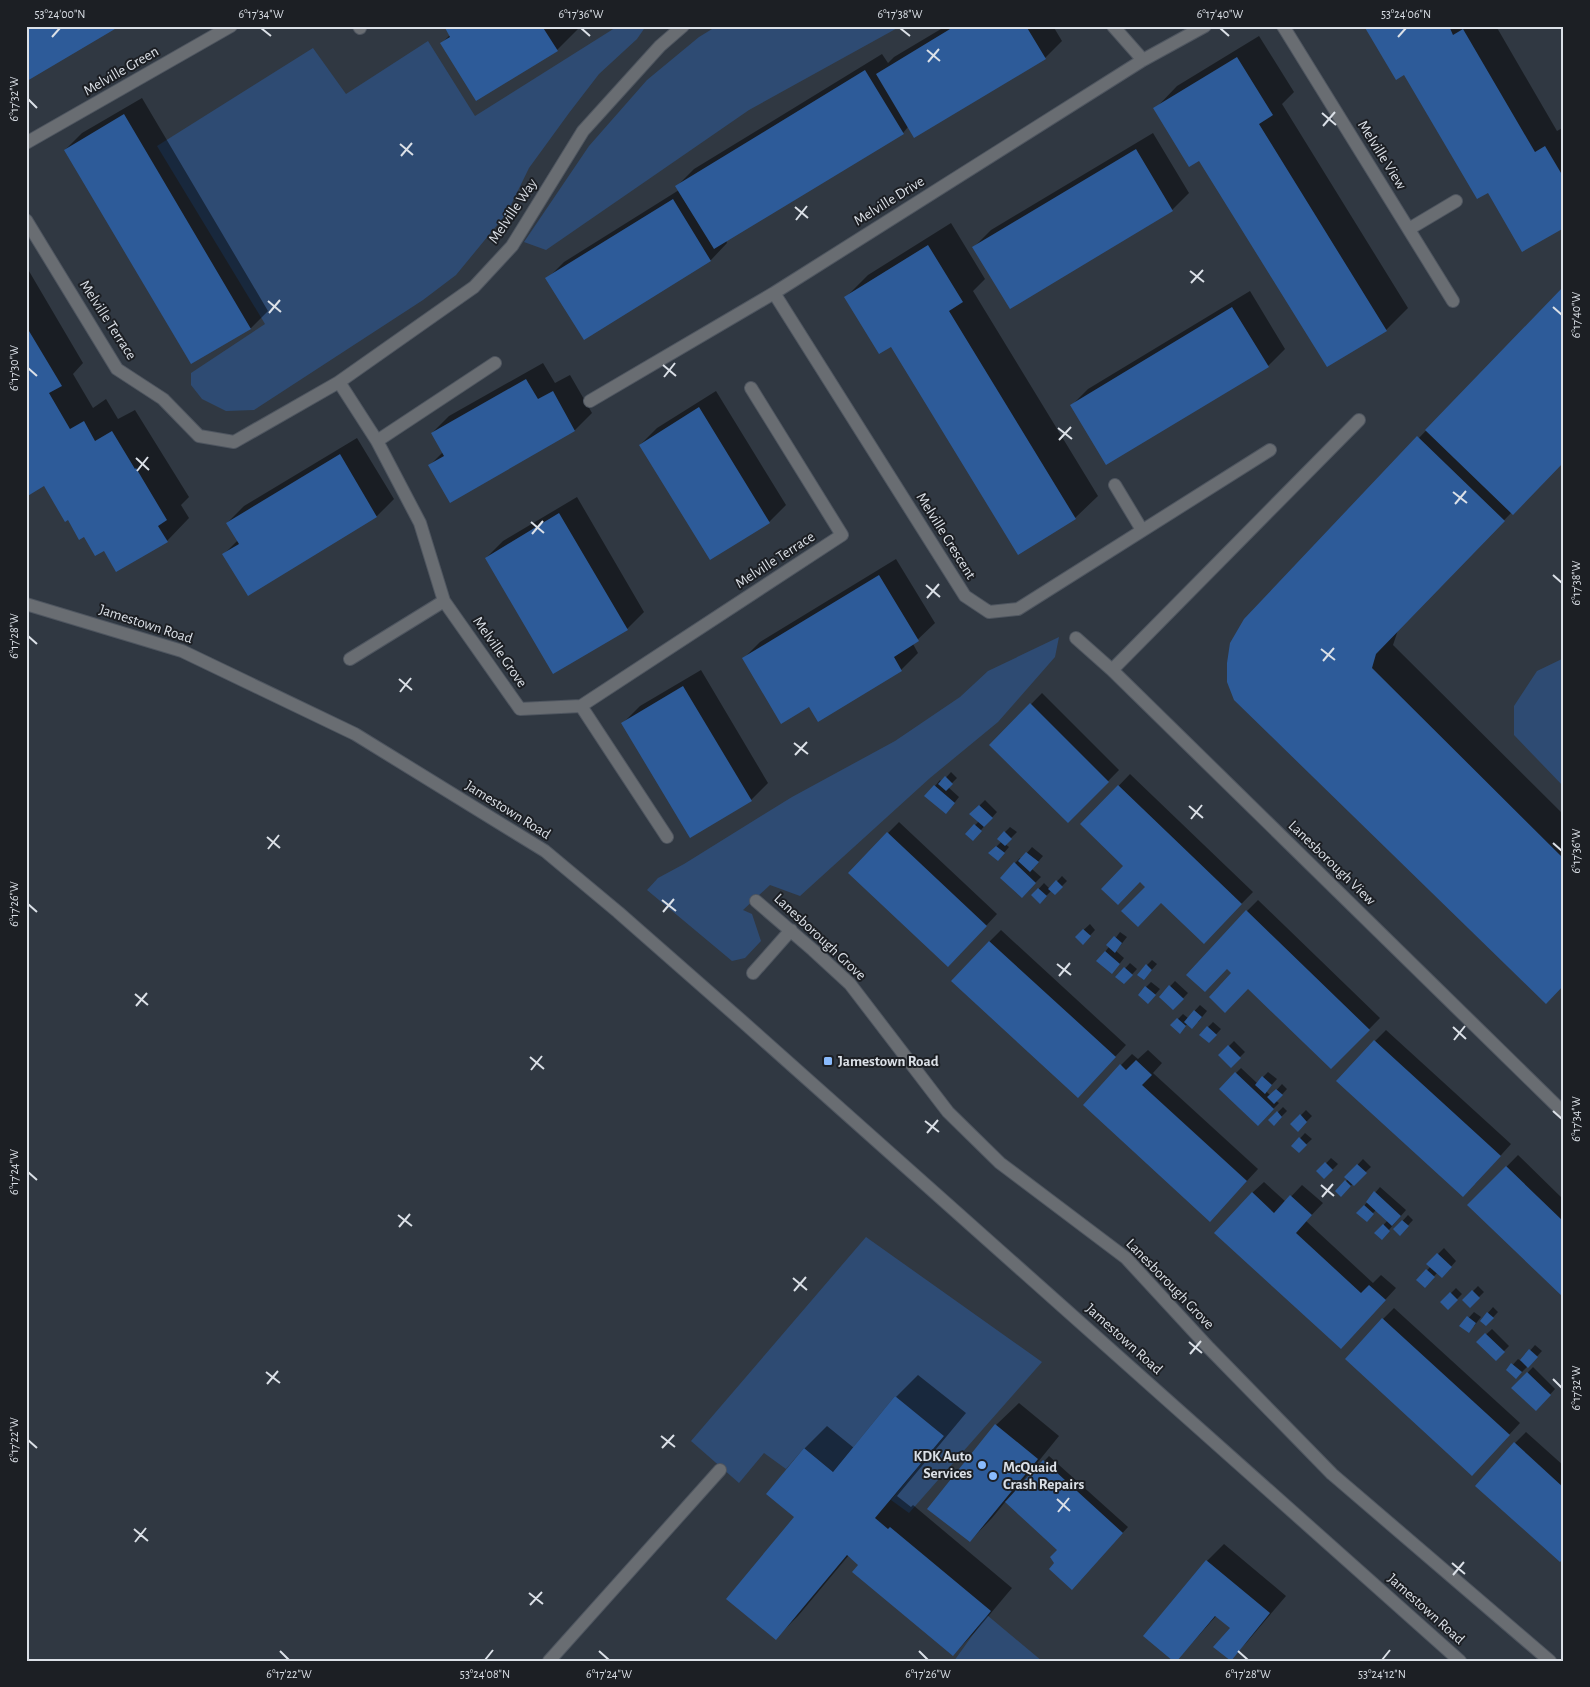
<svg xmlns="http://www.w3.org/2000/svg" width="1590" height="1687" viewBox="0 0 1590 1687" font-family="'Alegreya Sans',sans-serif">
<rect width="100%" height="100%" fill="#303842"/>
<path fill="#2e4b73" d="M 618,26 L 646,26 L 637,39 L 599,74 L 569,113 L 529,168 L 507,213 L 456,275 L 423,300 L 254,410 L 226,411 L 202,399 L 191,385 L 191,373 L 265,324 L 157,146 L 313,48 L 346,94 L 428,41 L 475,116 Z
M 717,26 L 901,26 L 749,110 L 546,250 L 524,242 L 589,146 L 647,80 L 699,37 Z
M 1059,637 L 1055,657 L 998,722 L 930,778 L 800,896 L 770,885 L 743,910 L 752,914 L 761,941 L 745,958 L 732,961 L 647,890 L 658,878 L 684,864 L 792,797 L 895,741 L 960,697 L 988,671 Z
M 1564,658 L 1564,787 L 1514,735 L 1514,706 L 1537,671 Z
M 866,1237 L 1042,1362 L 909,1513 L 891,1500 L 944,1436 L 895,1396 L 833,1472 L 804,1448 L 786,1469 L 764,1453 L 739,1483 L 691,1441 Z
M 987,1615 L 1042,1661 L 954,1661 Z"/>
<path fill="#0007" d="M 26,26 L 28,79 L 26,76 Z
M 445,26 L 578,26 L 579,28 L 557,50 L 442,43 L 450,35 Z
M 946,26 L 1053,26 L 1062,41 L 1045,58 L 908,127 L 903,133 L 726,240 L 727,243 L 711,260 L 584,339 L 547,279 L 564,262 L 679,190 L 677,186 L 694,169 L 882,54 L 888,63 L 894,57 Z
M 1366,26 L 1496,26 L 1557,131 L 1564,127 L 1564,226 L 1489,191 L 1405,73 Z
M 1259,36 L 1294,92 L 1282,104 L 1408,308 L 1386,330 L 1200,159 L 1155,109 L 1177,86 Z
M 142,98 L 268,311 L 251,328 L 191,363 L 65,150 L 82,133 Z
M 1153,133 L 1189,193 L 1172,210 L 974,247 L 991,230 Z
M 951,223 L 985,279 L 973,291 L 1098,496 L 1075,518 L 891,345 L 846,297 L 868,275 Z
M 26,266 L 83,363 L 73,374 L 93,408 L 106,399 L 118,419 L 135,410 L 189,497 L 181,505 L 189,518 L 167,541 L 84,535 L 68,518 L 44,485 L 26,495 Z
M 1250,291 L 1285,349 L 1268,366 L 1071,406 L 1088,389 Z
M 543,363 L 555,383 L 570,375 L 592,413 L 575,430 L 430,465 L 443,452 L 432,433 L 449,416 Z
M 716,391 L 786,505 L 769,522 L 640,445 L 657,428 Z
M 1441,415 L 1512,512 L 1398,630 L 1393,645 L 1564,815 L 1564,984 L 1245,619 Z
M 357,438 L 394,499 L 377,516 L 248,594 L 224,554 L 238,540 L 227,523 L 244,506 Z
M 577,497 L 644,612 L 627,629 L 554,672 L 486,558 L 503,541 Z
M 896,559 L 935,623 L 913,644 L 918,653 L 901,670 L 810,705 L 743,659 L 760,642 Z
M 701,670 L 768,783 L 751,800 L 623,723 L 640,706 Z
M 1042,693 L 1119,770 L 1068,822 L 991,745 Z
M 951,772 L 957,778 L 948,787 L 959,797 L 951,807 L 935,786 L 940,780 L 942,782 Z
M 1130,774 L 1253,892 L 1204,942 L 1082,824 Z
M 985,800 L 997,812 L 973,839 L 967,834 L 979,821 L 971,814 Z
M 899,822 L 997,914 L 960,954 L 888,833 Z
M 1010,827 L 1017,832 L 1005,844 L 1009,847 L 1003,854 L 990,853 L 1002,841 L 1005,832 Z
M 1032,847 L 1043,856 L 1032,869 L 1041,877 L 1022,896 L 1015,863 L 1020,858 L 1022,859 Z
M 1062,876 L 1067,881 L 1055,893 L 1052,890 L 1040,902 L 1033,895 L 1044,883 L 1050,889 Z
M 1258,900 L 1380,1018 L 1331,1068 L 1233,973 L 1247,911 Z
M 1090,924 L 1095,930 L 1083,943 L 1076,937 Z
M 1001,930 L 1126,1045 L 1089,1085 L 989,942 Z
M 1120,932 L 1127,937 L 1116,951 L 1124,958 L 1117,967 L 1105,952 Z
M 1152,960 L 1157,964 L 1149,973 L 1147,965 Z
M 1130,963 L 1137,969 L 1124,983 L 1117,977 Z
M 1175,981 L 1188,993 L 1173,1009 L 1160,997 Z
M 1151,982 L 1160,989 L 1153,997 L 1146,987 Z
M 1200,1005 L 1207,1011 L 1198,1022 L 1188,1023 L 1180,1032 L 1172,1025 L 1183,1014 L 1188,1018 Z
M 1213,1022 L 1221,1029 L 1209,1042 L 1208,1027 Z
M 1386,1030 L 1511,1144 L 1475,1184 L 1375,1041 Z
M 1234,1041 L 1245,1052 L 1231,1066 L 1220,1055 Z
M 1148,1050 L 1162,1063 L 1153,1073 L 1258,1169 L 1221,1209 L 1121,1065 L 1132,1054 L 1138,1059 Z
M 1241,1068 L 1257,1083 L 1268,1072 L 1277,1079 L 1266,1091 L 1271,1096 L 1282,1084 L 1287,1089 L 1276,1101 L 1279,1103 L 1258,1124 L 1220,1089 Z
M 1283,1107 L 1287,1111 L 1274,1124 L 1270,1120 Z
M 1306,1110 L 1312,1116 L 1298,1130 L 1292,1124 Z
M 1305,1133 L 1312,1139 L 1299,1151 L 1293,1146 Z
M 1518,1155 L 1564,1200 L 1564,1297 L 1469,1205 Z
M 1331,1158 L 1338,1164 L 1324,1178 L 1318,1172 Z
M 1363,1159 L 1371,1167 L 1341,1195 L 1337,1191 L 1348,1179 L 1346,1177 Z
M 1264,1182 L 1286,1202 L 1302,1185 L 1323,1203 L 1306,1221 L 1373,1283 L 1381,1275 L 1396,1288 L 1352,1336 L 1252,1193 Z
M 1380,1187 L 1406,1210 L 1382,1238 L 1376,1233 L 1388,1220 L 1376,1210 L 1366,1220 L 1358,1213 Z
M 1408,1215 L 1413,1220 L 1400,1234 L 1395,1229 Z
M 1444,1248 L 1456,1261 L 1442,1277 L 1437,1273 L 1425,1286 L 1418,1280 L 1431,1266 L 1428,1264 Z
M 1478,1286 L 1484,1292 L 1470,1306 L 1464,1300 Z
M 1456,1288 L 1462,1294 L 1448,1308 L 1442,1302 Z
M 1493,1307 L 1498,1312 L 1486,1325 L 1482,1320 Z
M 1394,1308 L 1520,1423 L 1483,1463 L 1383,1319 Z
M 1474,1312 L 1481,1317 L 1474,1326 L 1461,1326 Z
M 1492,1329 L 1509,1346 L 1496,1359 L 1478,1342 Z
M 1535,1345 L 1542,1351 L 1528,1366 L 1522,1372 L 1508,1370 L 1518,1359 L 1521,1361 Z
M 1533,1367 L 1555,1389 L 1536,1410 L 1513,1388 Z
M 918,1375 L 966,1413 L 897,1496 L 911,1507 L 913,1505 L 1012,1588 L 975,1632 L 953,1655 L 849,1555 L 798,1616 L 776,1638 L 795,1516 L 787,1470 L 805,1448 L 827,1426 L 854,1448 L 896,1397 Z
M 1019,1403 L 1059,1436 L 1021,1483 L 1022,1485 L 1049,1456 L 1128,1527 L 1077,1583 L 1055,1563 L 1059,1550 L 1006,1501 L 992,1518 L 970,1541 L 996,1425 Z
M 1526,1432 L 1564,1466 L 1564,1556 L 1515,1443 Z
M 1224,1544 L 1286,1596 L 1247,1642 L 1230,1659 L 1231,1627 L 1217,1615 L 1176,1661 L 1144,1636 L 1207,1561 Z"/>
<path fill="#2d5b99" d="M 26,26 L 120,26 L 27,81 Z
M 444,26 L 542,26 L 558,51 L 476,101 L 440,43 L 450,37 Z
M 955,26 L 1026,26 L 1046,59 L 914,138 L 876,74 Z
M 1364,26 L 1449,26 L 1453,35 L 1463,29 L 1535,152 L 1545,146 L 1564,178 L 1564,228 L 1522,252 L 1488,193 L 1477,199 L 1404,75 L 1396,80 Z
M 1237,57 L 1273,115 L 1259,124 L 1387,331 L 1327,367 L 1199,161 L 1189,167 L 1153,108 Z
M 865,70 L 904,134 L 714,249 L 675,186 Z
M 124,114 L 251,329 L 191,364 L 64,150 Z
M 1136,149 L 1173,211 L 1010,309 L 972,247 Z
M 673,199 L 711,261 L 584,340 L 545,278 Z
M 928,245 L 963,302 L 949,311 L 1076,519 L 1018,555 L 891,347 L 879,354 L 844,297 Z
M 1564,286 L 1564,462 L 1513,515 L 1425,430 Z
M 1232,307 L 1269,367 L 1106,465 L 1070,405 Z
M 26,326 L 62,386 L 49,393 L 70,429 L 84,421 L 95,441 L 112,431 L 135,469 L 136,468 L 167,520 L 158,526 L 168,542 L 116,572 L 104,551 L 95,556 L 84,537 L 79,540 L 68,520 L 65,522 L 44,486 L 26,497 Z
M 526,379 L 538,399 L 553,391 L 575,431 L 450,503 L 428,465 L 444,456 L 431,433 Z
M 699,407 L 770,523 L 710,560 L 639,445 Z
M 1417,436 L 1505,521 L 1376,654 L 1372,668 L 1564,859 L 1564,985 L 1546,1004 L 1234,700 L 1227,682 L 1227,663 L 1230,643 L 1244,619 Z
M 340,454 L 377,517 L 248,596 L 222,554 L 239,544 L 226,523 Z
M 559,513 L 628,630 L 553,674 L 485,558 Z
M 879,575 L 919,641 L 894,657 L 902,671 L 818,722 L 809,707 L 781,724 L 742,658 Z
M 683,686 L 752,801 L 690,838 L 621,723 Z
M 1030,703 L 1109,782 L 1068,823 L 989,745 Z
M 945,776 L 953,784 L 946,791 L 938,784 Z
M 934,785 L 955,803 L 946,814 L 924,796 Z
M 1118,785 L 1242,904 L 1204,944 L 1161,903 L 1138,927 L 1121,911 L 1145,887 L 1140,882 L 1118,905 L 1101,889 L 1123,866 L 1080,824 Z
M 979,805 L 993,818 L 984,827 L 969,814 Z
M 974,824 L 982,831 L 973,841 L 965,834 Z
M 1004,831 L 1012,839 L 1005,846 L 997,839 Z
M 887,832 L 987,926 L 948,967 L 848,873 Z
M 996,846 L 1005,853 L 998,861 L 988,853 Z
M 1026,852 L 1039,862 L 1030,872 L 1018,861 Z
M 1014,862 L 1036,883 L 1022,898 L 1000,878 Z
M 1056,880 L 1063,887 L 1055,895 L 1048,889 Z
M 1038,888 L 1047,896 L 1040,904 L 1031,895 Z
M 1246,910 L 1370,1030 L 1331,1069 L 1248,989 L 1225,1013 L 1209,997 L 1231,973 L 1227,969 L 1205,992 L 1186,975 Z
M 1083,929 L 1091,936 L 1083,945 L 1075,937 Z
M 1114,936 L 1122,943 L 1115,953 L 1106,945 Z
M 989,941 L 1116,1057 L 1078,1098 L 951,981 Z
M 1105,951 L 1120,964 L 1112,974 L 1096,961 Z
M 1146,964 L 1152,970 L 1144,980 L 1137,975 Z
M 1124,967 L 1133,975 L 1124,984 L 1115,977 Z
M 1169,985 L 1184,999 L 1173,1010 L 1159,997 Z
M 1145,986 L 1156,995 L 1148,1004 L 1138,995 Z
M 1194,1010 L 1202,1017 L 1192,1029 L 1184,1022 Z
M 1177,1018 L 1186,1026 L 1180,1034 L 1170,1025 Z
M 1207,1026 L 1217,1035 L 1209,1043 L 1199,1035 Z
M 1374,1040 L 1501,1156 L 1463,1197 L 1336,1081 Z
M 1228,1045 L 1241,1058 L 1231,1068 L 1218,1055 Z
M 1136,1060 L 1152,1075 L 1142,1085 L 1247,1181 L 1210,1222 L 1083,1105 L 1120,1064 L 1126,1070 Z
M 1235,1072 L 1274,1109 L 1258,1126 L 1219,1089 Z
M 1262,1076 L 1272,1085 L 1265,1094 L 1255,1085 Z
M 1276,1089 L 1283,1095 L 1274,1104 L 1267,1097 Z
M 1277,1111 L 1282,1117 L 1274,1126 L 1268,1120 Z
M 1300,1114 L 1307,1122 L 1298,1132 L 1290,1124 Z
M 1299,1137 L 1307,1145 L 1299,1153 L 1291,1146 Z
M 1325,1162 L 1333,1170 L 1324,1179 L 1316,1171 Z
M 1357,1164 L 1367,1173 L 1354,1186 L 1344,1177 Z
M 1506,1166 L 1564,1222 L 1564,1298 L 1467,1205 Z
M 1345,1180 L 1351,1186 L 1341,1197 L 1335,1191 Z
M 1374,1191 L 1401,1216 L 1392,1226 L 1366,1202 Z
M 1252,1192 L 1274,1213 L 1290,1195 L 1312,1215 L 1296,1233 L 1361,1293 L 1369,1285 L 1386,1300 L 1341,1349 L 1214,1233 Z
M 1364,1205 L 1374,1214 L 1367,1222 L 1356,1213 Z
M 1402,1220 L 1409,1226 L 1400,1236 L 1393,1229 Z
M 1383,1224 L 1390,1231 L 1382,1240 L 1374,1233 Z
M 1437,1253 L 1452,1267 L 1442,1278 L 1426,1264 Z
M 1426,1269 L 1435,1277 L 1425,1288 L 1416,1280 Z
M 1472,1290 L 1480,1298 L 1470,1308 L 1462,1300 Z
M 1450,1292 L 1458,1300 L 1448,1310 L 1440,1302 Z
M 1487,1312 L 1494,1318 L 1486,1326 L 1480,1321 Z
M 1467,1316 L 1476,1323 L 1469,1333 L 1459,1326 Z
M 1382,1318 L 1510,1435 L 1472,1476 L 1345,1359 Z
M 1485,1333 L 1505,1352 L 1496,1361 L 1476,1342 Z
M 1529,1349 L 1538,1357 L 1528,1368 L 1520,1360 Z
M 1511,1363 L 1522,1372 L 1516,1379 L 1506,1370 Z
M 1527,1372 L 1551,1395 L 1536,1411 L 1511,1388 Z
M 895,1396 L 944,1436 L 875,1518 L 888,1529 L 890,1527 L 991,1611 L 953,1656 L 852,1572 L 858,1565 L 847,1555 L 776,1640 L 726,1599 L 794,1517 L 766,1494 L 804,1448 L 833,1472 Z
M 995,1424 L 1038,1459 L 970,1542 L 927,1509 Z
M 1514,1442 L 1564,1488 L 1564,1558 L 1560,1562 L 1475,1486 Z
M 1043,1460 L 1123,1533 L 1072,1590 L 1049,1569 L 1054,1563 L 1050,1557 L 1057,1550 L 1005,1502 Z
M 1206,1560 L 1270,1613 L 1231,1661 L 1213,1647 L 1230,1628 L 1215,1616 L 1177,1661 L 1173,1661 L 1143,1636 Z"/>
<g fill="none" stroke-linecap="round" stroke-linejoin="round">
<defs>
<path id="minor" d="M 359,26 L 360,28
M 1113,26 L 1143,60
M 1283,26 L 1453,301
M 26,143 L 231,26
M 26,220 L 117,369 L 163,399 L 199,436 L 234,442 L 339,382 L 474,287 L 512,246 L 583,131 L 660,46 L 683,26
M 1409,229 L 1456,201
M 774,293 L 965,596 L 989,612 L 1018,609 L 1270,450
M 339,382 L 377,441 L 420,523 L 444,601 L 520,709 L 581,706 L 667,837
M 590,401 L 774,293 L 1143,60 L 1205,26
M 377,441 L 495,363
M 1115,485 L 1142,530
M 26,604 L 182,651 L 355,734 L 545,851 L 618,912 L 742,1021 L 1460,1661
M 1076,638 L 1112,670 L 1564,1113
M 350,659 L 444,601
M 1112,670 L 1359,420
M 581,706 L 842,535 L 751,388
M 756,901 L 813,950 L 850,984 L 948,1112 L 1000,1163 L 1126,1258 L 1209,1348 L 1332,1474 L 1550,1661
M 753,973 L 791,930
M 549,1661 L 720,1470"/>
</defs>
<use href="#minor" stroke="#4f5660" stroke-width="14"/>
<use href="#minor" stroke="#696d72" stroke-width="12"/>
</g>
<path fill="none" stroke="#dbe0e7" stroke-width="2" d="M 261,28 L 271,36M 581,28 L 590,36M 900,28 L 910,36M 1220,28 L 1229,36M 52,37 L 60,28M 1398,37 L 1406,28M 927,50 L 940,61M 928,62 L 939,49M 28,99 L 37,108M 1322,113 L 1336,125M 1323,126 L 1335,112M 400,144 L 413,155M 401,156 L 412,143M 795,207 L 808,218M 796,220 L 807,206M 1190,271 L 1204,282M 1191,283 L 1203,270M 268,301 L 281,312M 1553,307 L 1562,315M 269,313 L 280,300M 663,365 L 676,376M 28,368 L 37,376M 664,377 L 675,363M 1058,428 L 1072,439M 1059,440 L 1071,427M 136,458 L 149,470M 137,471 L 148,457M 1453,492 L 1467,503M 1455,504 L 1466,491M 531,522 L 544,533M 532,534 L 543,521M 1553,575 L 1562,583M 926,585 L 940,597M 927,598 L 939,584M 28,636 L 37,644M 1321,649 L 1335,660M 1323,661 L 1334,648M 399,679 L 412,690M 400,692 L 411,678M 794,743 L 808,754M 795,755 L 807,742M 1189,806 L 1203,818M 1191,819 L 1202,805M 267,837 L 280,848M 1553,843 L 1562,851M 268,849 L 279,835M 662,900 L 676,911M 28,904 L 37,912M 663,912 L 674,899M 1057,964 L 1071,975M 1059,976 L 1070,963M 135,994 L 148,1005M 136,1006 L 147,993M 1453,1027 L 1466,1039M 1454,1040 L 1465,1026M 530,1057 L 544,1069M 531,1070 L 542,1056M 1553,1111 L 1562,1119M 925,1121 L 939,1132M 927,1133 L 938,1120M 28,1172 L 37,1180M 1321,1185 L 1334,1196M 1322,1197 L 1333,1184M 398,1215 L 412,1226M 399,1227 L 410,1214M 793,1278 L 807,1290M 794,1291 L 806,1277M 1189,1342 L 1202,1353M 1190,1354 L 1201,1341M 266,1372 L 280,1383M 1553,1379 L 1562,1388M 267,1384 L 278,1371M 661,1436 L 675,1447M 28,1440 L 37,1448M 662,1448 L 674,1435M 1057,1499 L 1070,1511M 1058,1512 L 1069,1498M 134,1529 L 148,1541M 135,1542 L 146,1528M 1452,1563 L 1465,1574M 1453,1575 L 1464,1562M 529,1593 L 543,1604M 530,1605 L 542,1592M 280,1651 L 289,1660M 599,1651 L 609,1660M 919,1651 L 928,1660M 1238,1651 L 1248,1660M 485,1660 L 493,1650M 1382,1660 L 1390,1650"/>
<g fill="#89bafc" stroke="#1c1f24" stroke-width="2">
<rect x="823" y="1056" width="10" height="10" rx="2.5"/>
<circle cx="982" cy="1465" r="5"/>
<circle cx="993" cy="1476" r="5"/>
</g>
<g text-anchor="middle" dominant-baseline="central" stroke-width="4" stroke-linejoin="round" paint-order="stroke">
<g font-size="15" fill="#dbe0e7" stroke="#1c1f24">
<text transform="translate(121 71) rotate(-30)">Melville Green</text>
<text transform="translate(1382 155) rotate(58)">Melville View</text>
<text transform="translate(889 201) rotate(-32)">Melville Drive</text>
<text transform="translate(513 211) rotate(-56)">Melville Way</text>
<text transform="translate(108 320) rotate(57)">Melville Terrace</text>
<text transform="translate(946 536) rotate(58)">Melville Crescent</text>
<text transform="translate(775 560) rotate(-33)">Melville Terrace</text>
<text transform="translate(146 624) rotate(18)">Jamestown Road</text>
<text transform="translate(500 652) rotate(55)">Melville Grove</text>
<text transform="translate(508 810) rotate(32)">Jamestown Road</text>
<text transform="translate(1332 863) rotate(44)">Lanesborough View</text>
<text transform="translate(820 937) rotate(43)">Lanesborough Grove</text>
<text transform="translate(1170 1284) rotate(46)">Lanesborough Grove</text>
<text transform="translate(1124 1339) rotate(42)">Jamestown Road</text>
<text transform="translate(1426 1609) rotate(42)">Jamestown Road</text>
</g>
<g font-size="15" font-weight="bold" fill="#dbe0e7" stroke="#1c1f24" text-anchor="start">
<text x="838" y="1061">Jamestown Road</text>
<text x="972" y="1456" text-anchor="end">KDK Auto<tspan x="972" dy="17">Services</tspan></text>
<text x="1003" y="1467">McQuaid<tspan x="1003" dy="17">Crash Repairs</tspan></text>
</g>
</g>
<rect width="1590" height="1687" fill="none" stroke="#1c1f24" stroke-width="55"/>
<rect x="28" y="28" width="1534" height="1632" fill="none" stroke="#dbe0e7" stroke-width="2"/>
<g font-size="12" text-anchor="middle" fill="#dbe0e7">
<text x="60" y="18">53°24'00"N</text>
<text x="261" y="18">6°17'34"W</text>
<text x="581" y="18">6°17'36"W</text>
<text x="900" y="18">6°17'38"W</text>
<text x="1220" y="18">6°17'40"W</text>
<text x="1406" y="18">53°24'06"N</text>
<text transform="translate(14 99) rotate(-90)" y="4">6°17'32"W</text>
<text transform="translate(1576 315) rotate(-90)" y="4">6°17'40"W</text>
<text transform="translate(14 368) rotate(-90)" y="4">6°17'30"W</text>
<text transform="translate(1576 583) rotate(-90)" y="4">6°17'38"W</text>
<text transform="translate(14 636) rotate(-90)" y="4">6°17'28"W</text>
<text transform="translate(1576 851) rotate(-90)" y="4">6°17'36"W</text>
<text transform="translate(14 904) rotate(-90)" y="4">6°17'26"W</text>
<text transform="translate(1576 1119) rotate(-90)" y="4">6°17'34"W</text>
<text transform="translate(14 1172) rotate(-90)" y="4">6°17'24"W</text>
<text transform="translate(1576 1388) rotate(-90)" y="4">6°17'32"W</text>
<text transform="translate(14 1440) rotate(-90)" y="4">6°17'22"W</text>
<text x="289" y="1678">6°17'22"W</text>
<text x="485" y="1678">53°24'08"N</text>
<text x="609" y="1678">6°17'24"W</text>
<text x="928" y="1678">6°17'26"W</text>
<text x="1248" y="1678">6°17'28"W</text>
<text x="1382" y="1678">53°24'12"N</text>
</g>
</svg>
